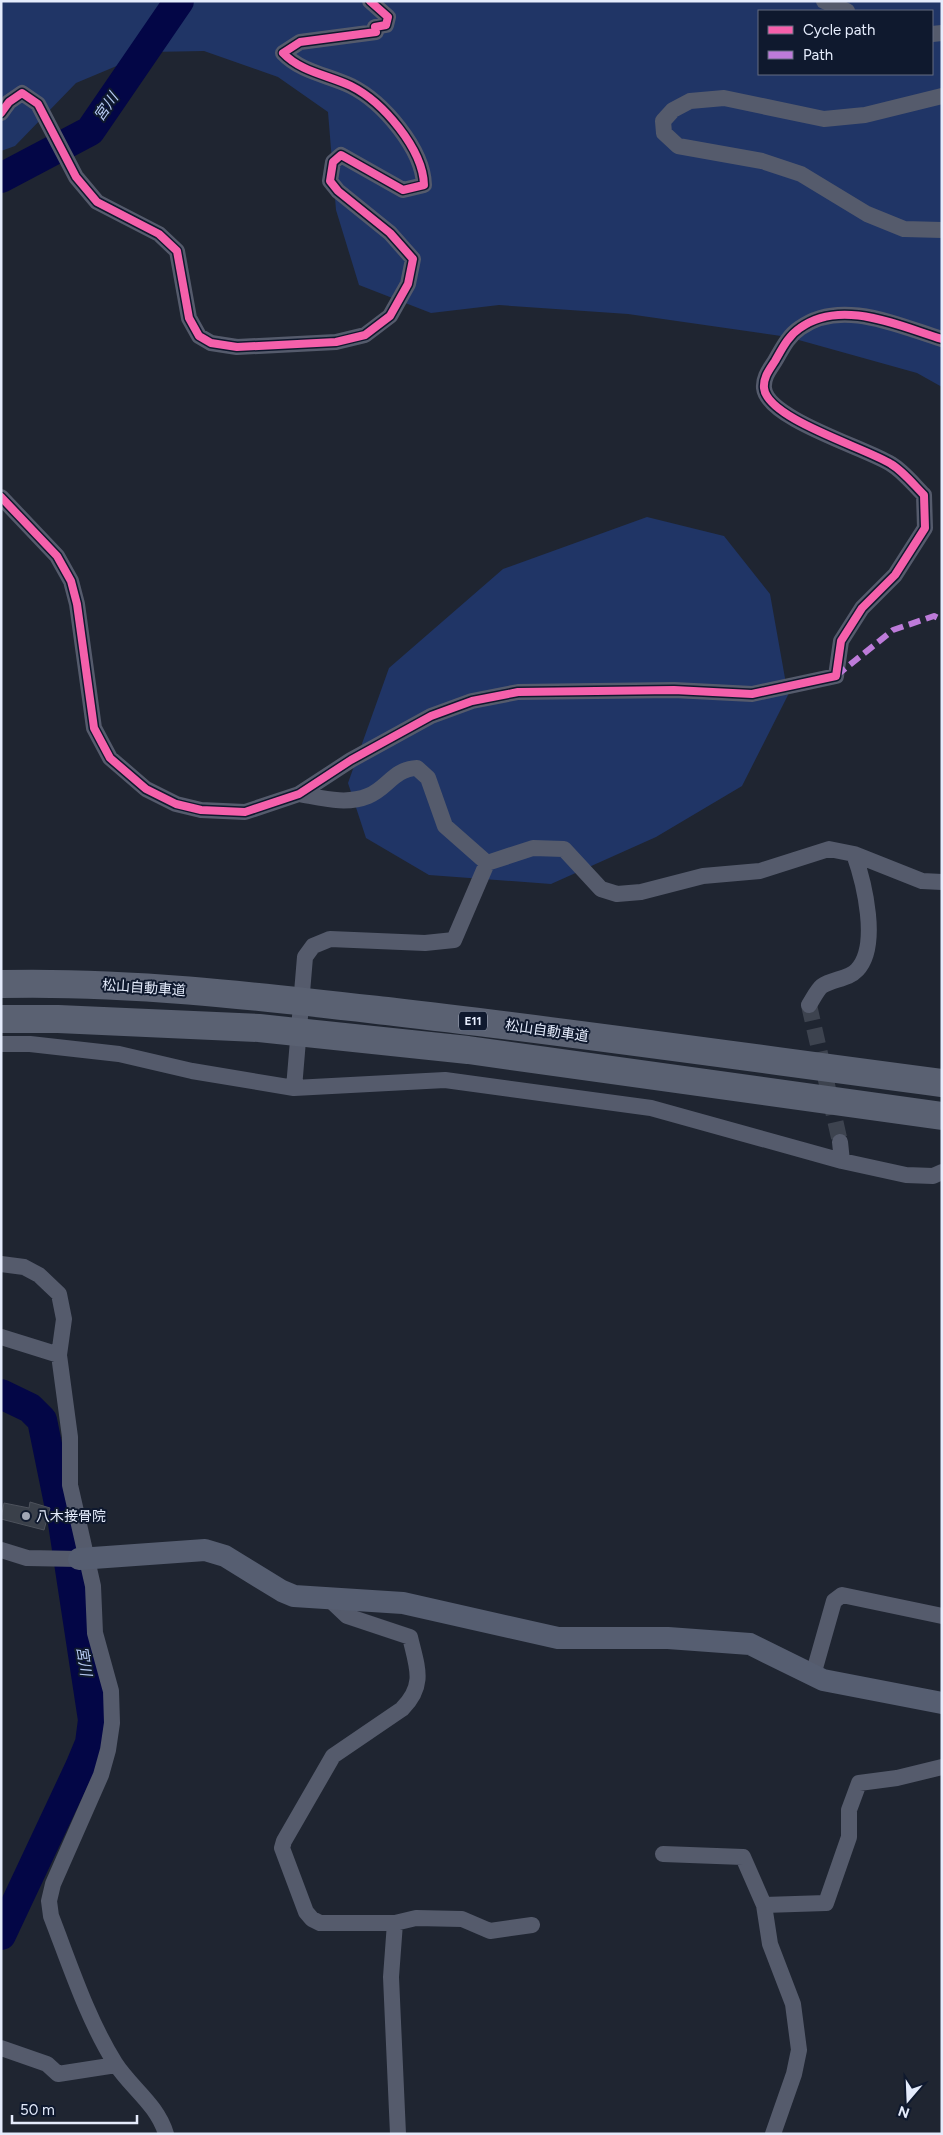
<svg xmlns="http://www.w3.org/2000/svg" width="943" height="2135" viewBox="0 0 943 2135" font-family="Figtree,'Noto Sans JP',sans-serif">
<rect width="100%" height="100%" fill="#1f2531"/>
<path fill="#203566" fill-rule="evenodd" d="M 1,1 L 942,1 L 942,387 L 917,373 L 788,337 L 628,314 L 499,305 L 431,313 L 359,285 L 336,210 L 328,112 L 278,77 L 204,51 L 150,52 L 76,83 L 15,146 L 1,151 ZM 759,11 L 932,11 L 932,74 L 759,74 Z
M 647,517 L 724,536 L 770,594 L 788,695 L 742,786 L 656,837 L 551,884 L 429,875 L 366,838 L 348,783 L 389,668 L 503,569 Z"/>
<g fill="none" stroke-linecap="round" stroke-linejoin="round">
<path stroke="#030646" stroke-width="30" d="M 1,178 L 90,131 L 179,1
M 1,1394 L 30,1408 L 42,1420 L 63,1523 L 93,1720 L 90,1743 L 80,1767 L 1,1935"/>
</g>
<path fill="#3a404a" stroke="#4d525c" d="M 30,1502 L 50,1508 L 44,1530 L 1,1519 L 4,1503 L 29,1508 Z"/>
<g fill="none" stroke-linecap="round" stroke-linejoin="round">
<path stroke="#3d434f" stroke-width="16" stroke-dasharray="16 8" stroke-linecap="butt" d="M 809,1005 L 840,1142"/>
<path stroke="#555b6c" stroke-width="16" d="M 824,1 L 847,11
M 932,34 L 942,33
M 942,96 L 865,115 L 824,119 L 724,98 L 690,101 L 673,110 L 663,121 L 664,133 L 678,146 L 762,161 L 801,174 L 867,214 L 904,229 L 942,230
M 1,113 L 9,102 L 22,93 L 38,104 L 76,177 L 97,202 L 159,234 L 177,251 L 189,318 L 199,336 L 211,343 L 237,347 L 336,342 L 365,335 L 390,316 L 408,284 L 413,259 L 390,233 L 338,191 L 330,181 L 333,162 L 341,155 L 403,190 L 424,185 C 423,149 383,102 351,86 C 328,75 301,72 283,53 L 300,42 L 376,32 L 375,27 L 386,25 L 388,17 L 370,1
M 1,497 L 57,556 L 71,581 L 77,604 L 94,728 L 110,758 L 146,789 L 176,804 L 201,810 L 245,812 L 299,794 L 351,760 L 431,716 L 472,701 L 518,692 L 674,690 L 752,694 L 836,676 L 841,641 L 862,608 L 895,575 L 925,528 L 924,495 C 914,485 903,471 891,464 C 866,448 767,419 764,388 C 763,377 770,369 775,361 C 782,349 788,336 800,328 C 841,298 899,326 942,339
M 299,794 C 322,798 346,805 368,796 C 388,788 393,769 417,768 L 428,778 L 445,826 L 487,863
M 809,1005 C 813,999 817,990 822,986 C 832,979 849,979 857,970 C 880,946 864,882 854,854
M 1,1044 L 30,1044 L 119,1054 L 192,1071 L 294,1088 L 445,1080 L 651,1108 L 842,1161 L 906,1175 L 933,1176 L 942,1172
M 294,1088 L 305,957 L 313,946 L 330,939 L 425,943 L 454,940 L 487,863 L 533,848 L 564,849 L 601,889 L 617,894 L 641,892 L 703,876 L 760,871 L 829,849 L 854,854 L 922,881 L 942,882
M 840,1142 L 842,1161
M 1,1264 L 24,1267 L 39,1275 L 59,1294 L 64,1319 L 59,1355 L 70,1437 L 70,1485 L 93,1586 L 95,1633 L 111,1691 L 112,1723 L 108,1750 L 101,1775 L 53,1884 L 49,1901 L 51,1916 C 70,1965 87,2018 115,2063 C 131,2088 157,2104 166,2134
M 1,1337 L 59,1355
M 1,1550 L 27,1558 L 79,1559
M 328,1598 L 347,1616 L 410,1637 C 417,1667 426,1685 402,1709 L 333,1756 L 284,1841 L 282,1848 L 306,1912 L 312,1919 L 320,1923 L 395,1923 L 416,1918 L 462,1919 L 490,1931 L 532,1925
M 813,1675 L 834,1601 L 842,1595 L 942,1616
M 663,1854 L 743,1857 L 764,1905 L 770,1944 L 793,2004 L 799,2050 L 794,2074 L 773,2134
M 764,1905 L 826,1903 L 849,1837 L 849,1810 L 859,1783 L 897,1778 L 942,1767
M 395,1923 L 391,1977 L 398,2134
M 1,2048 L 47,2064 L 58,2074 L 116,2065"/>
<path stroke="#565e71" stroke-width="22" d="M 79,1559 L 205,1550 L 225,1556 L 282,1591 L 294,1596 L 403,1603 L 558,1638 L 668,1638 L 750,1644 L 823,1680 L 942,1703"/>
<path stroke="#5a6172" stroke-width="28" d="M 1,984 C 133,981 264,997 395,1012 C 577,1033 759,1059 942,1083
M 1,1019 L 58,1019 L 259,1028 L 468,1050 L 942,1116"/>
<path stroke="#bd7bd9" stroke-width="6" stroke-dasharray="12 6" stroke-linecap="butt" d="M 836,676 L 893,630 L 934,616 L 942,620"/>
<defs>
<path id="cycleway" d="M 1,113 L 9,102 L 22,93 L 38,104 L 76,177 L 97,202 L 159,234 L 177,251 L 189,318 L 199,336 L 211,343 L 237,347 L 336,342 L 365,335 L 390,316 L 408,284 L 413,259 L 390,233 L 338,191 L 330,181 L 333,162 L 341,155 L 403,190 L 424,185 C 423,149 383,102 351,86 C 328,75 301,72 283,53 L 300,42 L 376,32 L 375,27 L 386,25 L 388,17 L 370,1
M 1,497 L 57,556 L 71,581 L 77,604 L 94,728 L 110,758 L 146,789 L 176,804 L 201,810 L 245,812 L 299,794 L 351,760 L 431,716 L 472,701 L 518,692 L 674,690 L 752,694 L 836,676 L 841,641 L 862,608 L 895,575 L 925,528 L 924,495 C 914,485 903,471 891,464 C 866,448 767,419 764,388 C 763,377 770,369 775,361 C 782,349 788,336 800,328 C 841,298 899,326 942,339"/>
</defs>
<use href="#cycleway" stroke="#0f192e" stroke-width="11"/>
<use href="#cycleway" stroke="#f560ab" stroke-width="8"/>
</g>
<circle fill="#a0a6b5" stroke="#0f192e" stroke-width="2" cx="26" cy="1516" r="5"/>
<g text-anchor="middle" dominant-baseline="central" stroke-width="4" stroke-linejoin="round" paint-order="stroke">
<rect fill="#0f192e" stroke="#a5adbe" stroke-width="1" x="459" y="1011.5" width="28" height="19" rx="4"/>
<g font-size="12" font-weight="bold" fill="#e5ecfc">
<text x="473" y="1021">E11</text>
</g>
<g font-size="14" fill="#e5ecfc" stroke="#0f192e">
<text transform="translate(144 988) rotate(4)">松山自動車道</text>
<text transform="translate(547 1031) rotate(8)">松山自動車道</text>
</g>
<g font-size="14" fill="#e5ecfc" stroke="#0f192e" text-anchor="start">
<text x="36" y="1516">八木接骨院</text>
</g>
<g font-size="15" font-style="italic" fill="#b6caf2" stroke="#0f192e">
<text transform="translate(106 107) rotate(-55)">宮川</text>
<text transform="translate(84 1661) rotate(81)">宮川</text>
</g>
</g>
<rect width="943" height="2135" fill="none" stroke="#e5ecfc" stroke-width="5"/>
<rect x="758" y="10" width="175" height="65" fill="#0f192e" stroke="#656d80"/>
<rect x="768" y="26" width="25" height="8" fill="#f560ab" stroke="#656d80"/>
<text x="803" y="35" font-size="15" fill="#e5ecfc">Cycle path</text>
<rect x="768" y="51" width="25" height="8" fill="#bd7bd9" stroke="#656d80"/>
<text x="803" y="60" font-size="15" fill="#e5ecfc">Path</text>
<g transform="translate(908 2100) rotate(199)" stroke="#0f192e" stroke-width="4" paint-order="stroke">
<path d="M0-4L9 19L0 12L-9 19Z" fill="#e5ecfc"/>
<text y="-8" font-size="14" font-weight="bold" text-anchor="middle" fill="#e5ecfc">N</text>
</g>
<path d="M12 2115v8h125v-8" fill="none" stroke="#e5ecfc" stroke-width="2.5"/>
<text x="20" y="2115" font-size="15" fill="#e5ecfc" stroke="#0f192e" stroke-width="4" paint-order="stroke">50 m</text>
</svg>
